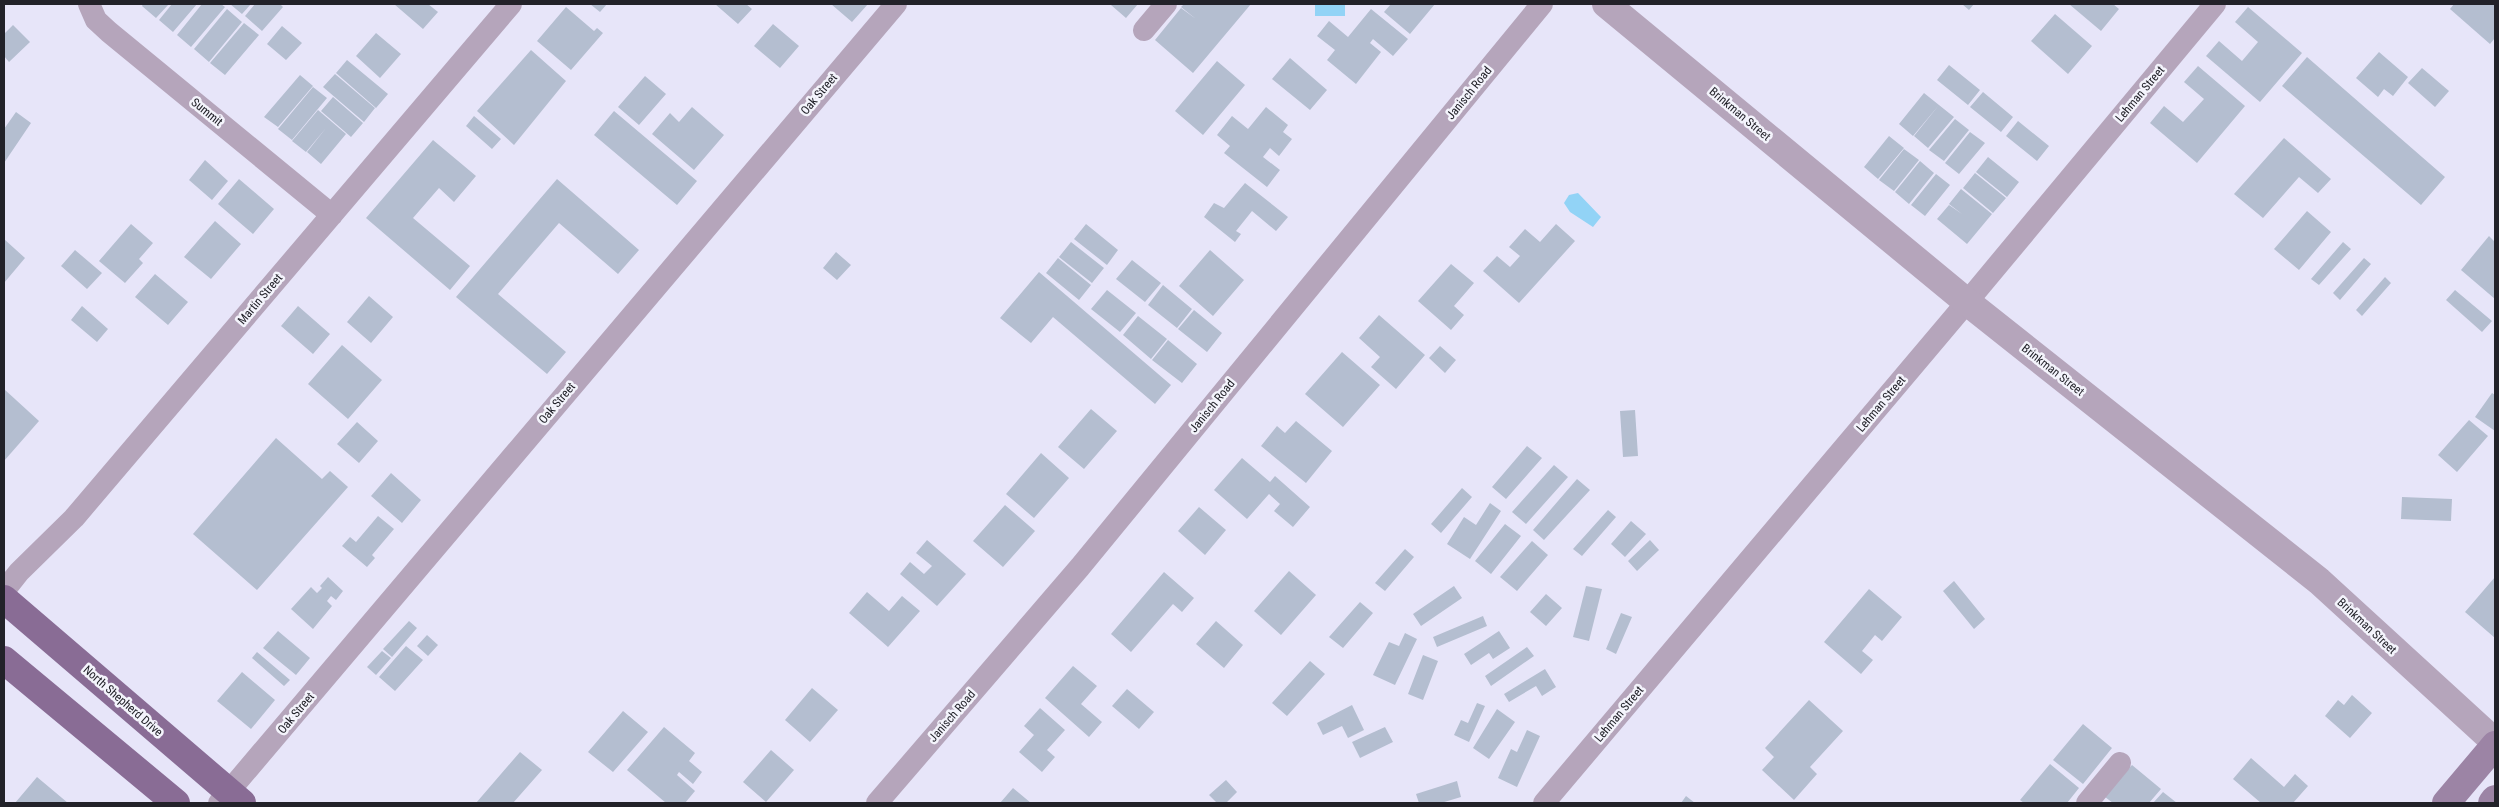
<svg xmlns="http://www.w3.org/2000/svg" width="2499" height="807" font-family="'Roboto Condensed',sans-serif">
  <rect width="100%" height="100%" fill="#e7e5f9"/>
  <path fill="#92d3f6" d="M1315 4H1345V16H1315Z
    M1578 193 1601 217 1593 227 1570 212 1564 203 1569 195Z"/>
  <path fill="#b4bed0" d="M143 4H169L156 18 142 6Z
    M172 4H197L173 32 159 20Z
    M202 4H221L225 7 191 47 177 35Z
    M230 4H251L242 14Z
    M255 4H280L283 7 262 31 245 16Z
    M394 4H428L438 12 423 29Z
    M590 4H607L600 12Z
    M715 4H746L752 9 738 24Z
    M831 4H868L852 22Z
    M1113 4H1138L1126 18 1111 5Z
    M1184 4H1251L1193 73 1155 40 1181 8 1196 19 1181 7Z
    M1391 4H1435L1410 34 1384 12Z
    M1962 4H1974L1969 10Z
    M2069 4H2113L2119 9 2101 31Z
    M2454 4H2495V38L2490 44 2450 9Z
    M566 7 594 31 597 28 603 33 571 70 537 41Z
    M2248 7 2302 53 2260 102 2206 56 2219 41 2242 61 2258 42 2235 22Z
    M227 9 242 22 209 62 194 49Z
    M1371 9 1408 39 1393 56 1373 39 1370 43 1381 52 1356 84 1327 60 1335 50 1317 36 1329 21 1348 37Z
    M2055 14 2092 46 2068 74 2031 41Z
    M244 23 259 35 225 75 210 63Z
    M773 24 799 46 780 68 754 46Z
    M13 25 30 42 9 62 4 56V34Z
    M282 26 302 43 286 60 267 44Z
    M376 33 401 54 380 78 356 56Z
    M531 50 566 81 514 145 477 111Z
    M2379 52 2408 77 2393 96 2384 89 2378 97 2356 78Z
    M2307 57 2445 177 2421 205 2282 86Z
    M1290 58 1327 90 1310 110 1272 79Z
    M347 60 388 94 376 108 336 73Z
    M1217 61 1245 85 1203 135 1175 111Z
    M1949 65 1980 90 1968 105 1937 80Z
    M2198 66 2245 106 2197 163 2150 123 2164 106 2183 122 2204 99 2184 82Z
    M2422 68 2449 91 2435 107 2408 83Z
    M335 74 375 108 364 122 323 87Z
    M300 75 313 86 278 127 264 117Z
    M645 76 666 94 639 125 618 107Z
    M313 87 327 98 292 140 278 129Z
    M1983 92 2013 117 2001 132 1970 107Z
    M1924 93 1939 105 1913 136 1899 124Z
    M333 97 363 123 351 137 321 111Z
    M1939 105 1954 117 1928 148 1914 136Z
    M692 107 724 135 694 170 652 134 670 113 679 122Z
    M1266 107 1288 125 1283 132 1292 139 1279 156 1270 148 1263 157 1280 170 1267 187 1224 153 1230 146 1217 135 1232 116 1248 129Z
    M318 110 346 134 321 164 307 152 326 128 306 152 292 141Z
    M614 111 697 181 677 205 594 135Z
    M16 112 31 123 4 163V129Z
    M474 116 501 139 492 149 466 126Z
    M1955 119 1969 130 1944 161 1929 150Z
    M2018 121 2049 146 2037 161 2006 136Z
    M1970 132 1985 143 1959 174 1945 163Z
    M1889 136 1904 148 1878 179 1864 167Z
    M2284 138 2331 179 2318 193 2299 177 2263 218 2234 194Z
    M433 140 476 176 454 202 439 188 413 218 470 266 450 290 366 218Z
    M1904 149 1919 160 1894 191 1879 180Z
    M1988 157 2019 182 2007 197 1976 172Z
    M205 160 228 181 212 200 189 180Z
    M1920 161 1934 173 1909 204 1895 192Z
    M1975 173 2006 198 1993 213 1963 188Z
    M1936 174 1950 185 1925 216 1911 205Z
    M239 179 274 209 253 234 218 204Z
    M557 179 639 250 618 274 559 223 498 294 566 352 547 374 456 297Z
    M1245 183 1288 217 1276 231 1252 211 1236 231 1241 234 1235 242 1204 217 1214 203 1224 208Z
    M1961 189 1992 214 1967 244 1937 219 1949 205 1962 214 1949 204Z
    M2307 211 2331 232 2299 270 2274 249Z
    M215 221 241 244 211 279 184 257Z
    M131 224 153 243 139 259 143 263 125 283 99 261Z
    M1086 224 1118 250 1107 265 1074 239Z
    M1556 224 1575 241 1519 303 1483 271 1497 256 1510 267 1520 256 1509 247 1525 229 1540 242Z
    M2489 236 2495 242V299L2461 270Z
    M4 239 25 258 4 283Z
    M1071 242 1104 268 1092 283 1059 257Z
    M2343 242 2351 249 2319 285 2311 279Z
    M75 250 102 273 87 289 61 266Z
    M1210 250 1244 280 1213 316 1179 286Z
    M836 252 851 265 837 280 823 268Z
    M1058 258 1091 285 1079 300 1046 273Z
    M2364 258 2371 264 2340 300 2333 293Z
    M1132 260 1161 283 1145 302 1116 279Z
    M1451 264 1474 283 1454 306 1464 315 1451 330 1418 301Z
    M1039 272 1171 385 1155 404 1053 317 1031 343 1000 318Z
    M155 274 188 302 168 325 135 297Z
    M2385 277 2391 283 2362 316 2356 310Z
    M1163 285 1192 309 1177 328 1148 305Z
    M1107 290 1136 313 1120 332 1091 309Z
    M2455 290 2492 321 2482 332 2446 300Z
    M369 296 393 317 371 343 347 322Z
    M82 306 108 329 97 342 71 320Z
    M298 306 330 334 313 354 281 326Z
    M1194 310 1222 333 1207 352 1178 329Z
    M1379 315 1425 355 1396 389 1371 367 1380 357 1359 338Z
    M1138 316 1167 339 1151 359 1123 335Z
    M1168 340 1197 364 1182 383 1152 360Z
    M342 345 382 380 348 419 308 384Z
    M1440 346 1456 360 1445 373 1429 358Z
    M1342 352 1380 385 1343 427 1305 394Z
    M4 389 39 421 4 461Z
    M2492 393 2495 395V431L2475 417Z
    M1091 409 1117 431 1084 469 1058 447Z
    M1635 410 1638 456 1623 457 1620 411Z
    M2469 420 2488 436 2457 472 2438 455Z
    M1296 421 1332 451 1306 483 1261 446 1277 426 1285 433Z
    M357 422 378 441 359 463 337 444Z
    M276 438 322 479 330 471 348 487 257 590 193 534Z
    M1527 446 1542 458 1506 499 1492 487Z
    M1041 453 1069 478 1034 518 1006 494Z
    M1242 458 1270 482 1275 476 1310 507 1293 527 1274 511 1280 504 1269 494 1247 519 1214 490Z
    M1554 465 1568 477 1526 524 1512 512Z
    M391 473 421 500 402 523 371 496Z
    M1577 479 1590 490 1544 540 1533 530Z
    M1462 488 1472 497 1441 533 1431 524Z
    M2402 497 2452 499 2451 521 2401 519Z
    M1490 503 1501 511 1470 559 1447 544 1464 517 1476 525Z
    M1005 505 1035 531 1003 567 973 541Z
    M1199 507 1226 530 1205 555 1178 531Z
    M1608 510 1616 517 1582 556 1573 549Z
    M378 516 394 529 372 555 375 558 367 567 342 546 350 537 356 542Z
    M1631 521 1646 534 1625 557 1611 544Z
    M1505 524 1521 536 1491 574 1475 561Z
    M927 540 966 574 937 606 900 574 910 562 924 574 932 566 916 553Z
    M1650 540 1659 550 1637 571 1628 561Z
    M1532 541 1548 555 1517 591 1500 577Z
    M1405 549 1414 557 1385 591 1375 583Z
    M1289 571 1316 595 1281 635 1254 611Z
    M1164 572 1194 598 1182 612 1173 604 1131 652 1111 634Z
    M328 577 343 591 336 600 331 596 327 601 332 606 313 629 291 609 311 587 317 593 322 588 320 586Z
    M2495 577V638L2465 612Z
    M1954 581 1985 619 1974 629 1943 591Z
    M1454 586 1462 598 1421 626 1413 614Z
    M1586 586 1602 589 1589 641 1573 637Z
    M1869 589 1902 617 1882 641 1875 635 1862 651 1873 660 1861 674 1824 642Z
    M867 592 889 611 902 596 920 611 888 647 849 613Z
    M1546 594 1562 608 1546 626 1530 612Z
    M1360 602 1373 613 1343 648 1329 637Z
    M1621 613 1632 617 1616 654 1606 649Z
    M1483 616 1487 626 1437 647 1433 637Z
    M409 621 417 628 392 657 383 649Z
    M1216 621 1243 645 1224 668 1196 644Z
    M278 631 310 658 296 675 263 648Z
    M1499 631 1510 648 1493 659 1489 653 1471 665 1464 654Z
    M1405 633 1417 639 1395 685 1373 675 1389 642 1399 646Z
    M427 635 438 645 428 656 417 646Z
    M406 646 423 660 395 691 379 677Z
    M1527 647 1534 656 1491 686 1485 676Z
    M382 651 391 658 376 675 367 667Z
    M257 652 290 680 284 686 252 658Z
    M1423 655 1438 661 1423 700 1408 694Z
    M1310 661 1325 674 1287 716 1272 703Z
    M1073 666 1097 686 1081 704 1102 722 1089 737 1045 698Z
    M1545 669 1556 687 1542 696 1536 686 1509 702 1504 694Z
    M242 672 275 700 251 729 217 701Z
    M812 688 838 710 810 742 785 720Z
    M1127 689 1154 712 1139 729 1112 706Z
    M2352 695 2372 713 2350 738 2325 716 2338 700 2344 705Z
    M1809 700 1843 731 1810 767 1817 774 1794 800 1762 770 1774 757 1765 748Z
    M1477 703 1485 706 1469 742 1454 735 1461 720 1468 723Z
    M1352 705 1364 730 1348 738 1342 726 1323 735 1317 723Z
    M1040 708 1065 730 1047 750 1055 757 1042 772 1019 752 1034 735 1024 726Z
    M1497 709 1515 722 1489 759 1473 748Z
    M623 711 648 732 613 772 588 752Z
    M2083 724 2112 748 2083 784 2053 760Z
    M664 727 695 753 689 761 702 772 693 784 679 772 677 775 695 791 685 803H666L627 770Z
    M1385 727 1393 742 1360 758 1352 742Z
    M1527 730 1540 736 1517 787 1498 778 1511 749 1517 752Z
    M771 750 794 770 766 802 743 782Z
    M520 752 542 770 513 803H476Z
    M2251 758 2284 787 2295 774 2308 786 2293 803H2261L2233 779Z
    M2050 764 2079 788 2067 803H2024L2020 800Z
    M2132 765 2161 789 2149 803H2113L2105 797Z
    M37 777 68 803H15Z
    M1226 780 1237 792 1226 803H1217L1209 795Z
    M1457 781 1461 797 1441 803H1419L1416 794Z
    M1013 788 1031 803H1000Z
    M2163 792 2177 803H2153Z
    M1686 796 1695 803H1681Z"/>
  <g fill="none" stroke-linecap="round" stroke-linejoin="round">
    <path stroke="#b5a5bb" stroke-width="22" d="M89 4 96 20 109 32 332 215
      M1144 30 1166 4
      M4 591 19 572 74 518 511 4
      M219 803 896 4
      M877 803 1080 567 1542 4
      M1544 803 1967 302 2215 4
      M2087 803 2120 763"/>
    <path stroke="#b5a5bb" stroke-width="28" d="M1606 4 1967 302 2319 581 2495 742"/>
    <path stroke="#9c84a5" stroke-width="28" d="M2446 803 2495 745
      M2492 803 2495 799"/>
    <path stroke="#896c95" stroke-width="28" d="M4 599 242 803
      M4 660 176 803"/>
  </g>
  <g text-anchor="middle" stroke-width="5" stroke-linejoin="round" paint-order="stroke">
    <g font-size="12" fill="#222229" stroke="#f4f4fc">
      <text transform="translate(1469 93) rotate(-51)" y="4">Janisch Road</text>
      <text transform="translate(819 94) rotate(-50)" y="4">Oak Street</text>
      <text transform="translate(2140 94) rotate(-50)" y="4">Lehman Street</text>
      <text transform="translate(207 112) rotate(39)" y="4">Summit</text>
      <text transform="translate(1740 114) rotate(40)" y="4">Brinkman Street</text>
      <text transform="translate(260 299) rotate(-50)" y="4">Martin Street</text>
      <text transform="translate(2053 370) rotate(38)" y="4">Brinkman Street</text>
      <text transform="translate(557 403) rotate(-50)" y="4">Oak Street</text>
      <text transform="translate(1881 404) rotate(-50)" y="4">Lehman Street</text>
      <text transform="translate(1212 406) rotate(-51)" y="4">Janisch Road</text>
      <text transform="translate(2367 626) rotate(43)" y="4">Brinkman Street</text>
      <text transform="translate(123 701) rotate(41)" y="4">North Shepherd Drive</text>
      <text transform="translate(296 713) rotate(-50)" y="4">Oak Street</text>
      <text transform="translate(1619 714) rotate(-50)" y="4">Lehman Street</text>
      <text transform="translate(952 716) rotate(-49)" y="4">Janisch Road</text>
    </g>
  </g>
  <rect width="2499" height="807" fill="none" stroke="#222229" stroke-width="10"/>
</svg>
